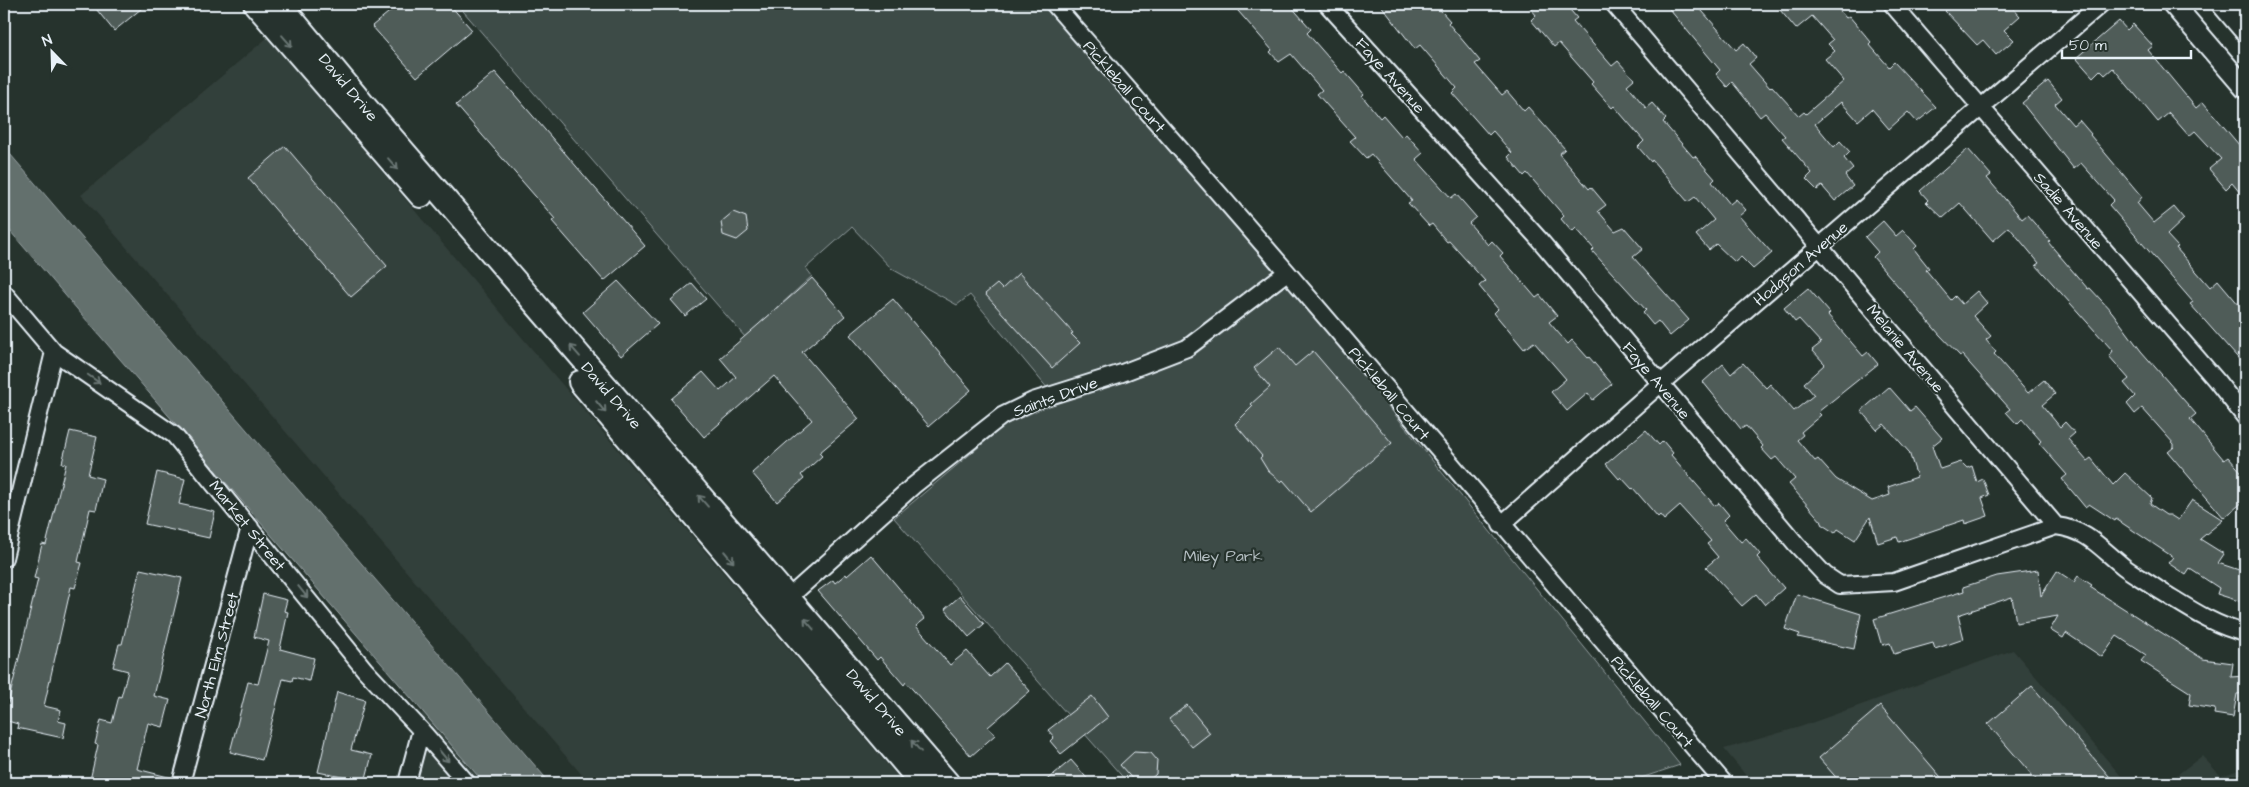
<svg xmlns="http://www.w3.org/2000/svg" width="2249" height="787" font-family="'Architects Daughter',sans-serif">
  <rect width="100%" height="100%" fill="#26332d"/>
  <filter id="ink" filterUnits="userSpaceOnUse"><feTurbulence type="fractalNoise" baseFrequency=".02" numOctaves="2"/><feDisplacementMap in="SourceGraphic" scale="10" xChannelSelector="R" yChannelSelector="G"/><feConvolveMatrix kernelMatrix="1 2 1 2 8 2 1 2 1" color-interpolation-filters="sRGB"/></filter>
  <g filter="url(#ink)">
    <path fill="#333f3a" d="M268 37 531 348 903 783H589L81 195Z
      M2013 650 2127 783H1752L1724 749 1800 727Z
      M423 709 485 783H403Z
      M2202 756 2221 776 2245 768V783H2166Z"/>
    <path fill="#3e4b47" stroke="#939ea0" d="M457 4H1046L1165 132 1680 765 1626 783H1128L894 518 1005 425 1058 401 970 295 957 305 892 269 852 227 806 268 812 276 745 337Z"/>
    <path fill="#636f6d" stroke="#98a3a5" d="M4 147 550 783H484L4 224Z"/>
    <path fill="#505c59" stroke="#e8f1f8" d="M92 4H147L114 31Z
      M399 4H449L472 30 417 77 372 26Z
      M1232 4H1289L1311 29 1307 33 1342 73 1344 71 1364 94 1362 96 1380 118 1383 115 1402 137 1406 134 1423 153 1416 159 1451 198 1456 194 1476 217 1469 223 1488 245 1492 241 1503 253 1500 256 1536 298 1540 295 1557 316 1549 322 1568 344 1572 340 1588 358 1589 357 1612 384 1593 400 1588 393 1567 411 1551 392 1566 379 1534 342 1524 349 1494 313 1498 309 1479 286 1485 281 1449 241 1447 242 1432 224 1429 226 1408 203 1412 201 1371 154 1366 158 1350 141 1355 137 1317 94 1322 90 1291 54 1279 62 1270 52 1272 50Z
      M1380 4H1435L1450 21 1448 23 1480 61 1475 64 1502 95 1507 91 1524 111 1528 107 1565 149 1559 154 1589 189 1591 187 1606 205 1598 211 1615 231 1624 227 1643 249 1633 257 1689 320 1670 336 1658 321 1653 325 1643 313 1646 310 1592 251 1594 249 1576 228 1572 232 1561 219 1564 216 1527 173 1524 176 1508 157 1512 153 1493 131 1489 135 1452 93 1457 88 1420 45 1415 49Z
      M1527 4H1565L1577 18 1573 21 1612 66 1618 61 1634 79 1627 85 1646 108 1652 103 1666 119 1663 122 1693 157 1695 156 1715 179 1712 182 1730 204 1736 199 1746 210 1739 216 1772 253 1753 269 1741 257 1735 262 1716 244 1709 250 1696 235 1714 220 1695 197 1688 202 1652 160 1651 162 1638 147 1644 141 1614 106 1612 108 1591 84 1593 82 1559 43 1554 47 1531 20 1536 15Z
      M1665 4H1696L1736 50 1744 43 1756 58 1749 64 1770 88 1772 86 1799 116 1804 112 1806 114 1844 81 1825 59 1835 51 1828 44 1833 40 1812 16 1796 29 1780 10 1787 4H1834L1846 18 1849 16 1871 42 1869 44 1889 67 1894 62 1936 107 1917 122 1908 112 1889 129 1872 109 1858 121 1841 102 1815 124 1834 147 1840 141 1850 152 1844 158 1853 169 1845 176 1853 186 1835 201 1822 186 1817 190 1806 179 1812 173 1782 138 1785 136 1765 113 1760 117 1732 82 1727 87 1716 74 1720 70Z
      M1953 4H2003L2007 8 2010 5 2020 16 2004 30 2014 40 1996 55 1983 40 1977 45 1945 11Z
      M2119 21 2127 30 2133 24 2153 46 2148 50 2196 108 2203 102 2245 152V199L2232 183 2226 189 2209 169 2221 159 2195 131 2189 136 2169 113 2158 122 2113 68 2105 75 2100 70 2093 77 2076 58Z
      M495 72 645 246 604 281 552 221 555 219 456 105Z
      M2048 81 2062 98 2055 104 2073 125 2079 120 2091 134 2090 135 2142 197 2137 203 2154 223 2174 207 2184 219 2167 235 2178 247 2176 248 2210 287 2218 280 2245 312V366L2190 304 2193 302 2109 205 2114 200 2081 163 2074 169 2022 103Z
      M285 146 387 266 351 297 248 178Z
      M1968 149 1991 175 1987 178 2022 219 2027 215 2050 241 2048 242 2088 289 2090 288 2112 312 2141 351 2196 414 2190 419 2224 460 2228 457 2245 476V500L2224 518 2168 452 2174 447V444L2142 408 2135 414 2127 404 2135 396 2124 383 2129 379 2109 356 2113 351 2036 265 2039 263 2009 227 1993 241 1960 203 1943 218 1926 202 1928 200 1920 191Z
      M733 212 746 217 748 231 737 240 723 235 721 222Z
      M1883 221 1896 236 1903 230 1917 246 1914 249 1929 268 1926 270 1951 300 1955 296 1962 304 1977 291 1987 303 1973 316 1991 336 1986 340 1996 352 1994 354 2028 393 2044 380 2055 394 2042 405 2060 427 2065 422 2075 433 2068 439 2087 461 2091 458 2113 485 2125 473 2152 498 2150 504 2166 515H2170L2178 520 2192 500 2223 520 2200 539 2224 554 2218 563 2245 572V603L2217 594 2219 588 2190 569 2186 575 2168 563 2173 557 2116 519 2115 521 2089 504 2085 507 2062 479 2067 475 2039 443 2041 441 2022 419 2017 424 2006 412 2010 409 1962 355 1960 356 1940 335 1873 257 1878 252 1865 237Z
      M1019 273 1073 333 1071 334 1080 343 1052 368 985 294 997 284 1002 289Z
      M812 278 845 316 802 352 859 419 819 453 822 456 801 475 804 479 777 502 752 473 812 420 774 376 704 437 671 399 703 372 720 391 736 377 720 358Z
      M618 281 658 324 621 356 583 312Z
      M692 283 706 299 685 316 671 300Z
      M1808 288 1830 313 1828 315 1863 356 1868 352 1878 364 1818 412 1821 415 1801 432 1803 435 1797 440 1815 461 1818 459 1836 479 1872 501 1890 495 1888 487 1917 477 1909 452 1884 424 1877 430 1861 411 1889 387 1910 411 1915 407 1942 438 1932 446 1940 469 1961 462 1967 468 1972 466 1977 482 1983 479 1989 495 1982 498 1988 516 1965 524 1964 520 1899 542 1897 537 1878 543 1870 517 1855 540 1838 529 1835 533 1821 524 1822 522 1789 484 1795 479 1776 457 1772 460 1761 448 1763 446 1746 426 1741 429 1703 382 1723 364 1731 374 1743 363 1766 388 1770 384 1794 411 1814 395 1804 383 1825 364 1812 350 1821 343 1799 319 1795 322 1784 308Z
      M893 299 971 390 929 426 850 335Z
      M1279 347 1295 366 1313 351 1392 443 1311 512 1283 480 1281 482 1268 471 1260 458 1262 456 1235 424 1253 406 1251 404 1270 387 1254 368Z
      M1646 430 1659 445 1663 441 1673 453 1671 455 1715 506 1719 503 1729 515 1723 521 1741 542 1746 538 1760 554 1757 557 1784 588 1765 605 1756 594 1742 606 1706 567 1718 557 1707 544 1711 541 1680 506 1664 520 1660 515 1658 517 1633 488 1632 489 1621 477 1619 479 1606 464Z
      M70 431 97 437 88 475 103 479 96 510 90 509 78 562 82 563 75 588 71 587 44 706 61 710 58 721 66 723 63 738 17 728 18 724 4 720 38 579 34 578 39 557 42 544 46 545 66 464 62 463Z
      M157 472 185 479 179 504 215 512 209 538 145 524Z
      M871 555 925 619 916 626 950 665 967 651 990 677 1005 663 1030 691 988 727 995 735 971 756 906 682 904 685 880 657 877 660 818 591 833 580 835 583 846 574 847 576Z
      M140 569 182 578 154 696 170 700 163 727 148 723 137 769 172 778 171 783H100L90 780 98 745 95 744 101 720 112 723 119 696 121 697 128 671 113 667 119 644H122Z
      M2038 570 2041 596 2057 571 2074 582 2078 576 2092 585 2090 587 2203 659 2233 663 2231 677 2245 676V693L2237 694 2233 717 2214 714 2215 709 2189 705 2191 693 2141 661 2146 655 2117 636 2102 657 2066 633 2063 638 2050 630 2058 616 2016 623 2012 597 1958 615 1964 639 1935 649 1933 643 1894 654 1890 643 1883 645 1881 643 1874 619 1964 591 1963 587 1997 576Z
      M263 594 287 600 284 611 288 612 280 649 314 658 309 681 293 677 292 681 283 679 262 760 230 752 248 682 258 684 269 641 254 637Z
      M1797 594 1861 614 1854 649 1798 637 1800 634 1785 629Z
      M960 596 984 624 969 637 945 609Z
      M2032 686 2115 783H2039L1988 724Z
      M337 692 365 700 351 750 372 755 365 782 318 772Z
      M1092 696 1108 717 1061 754 1050 741 1054 737 1048 730Z
      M1187 705 1210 733 1192 747 1169 719Z
      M1880 706 1946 783H1841L1819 758Z
      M1134 752 1151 753 1157 760 1156 774 1146 783H1136L1120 765Z
      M1071 760 1091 783H1043Z"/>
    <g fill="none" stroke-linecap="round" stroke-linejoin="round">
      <g stroke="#e8f1f8" stroke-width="20">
        <path id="minor" d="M1054 4 1287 272 1724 783
          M1327 4 1538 238 1796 544 1825 575 1840 585 1894 582 2056 526
          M1614 4 2056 526C2088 530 2100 548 2124 567 2135 575 2148 582 2159 590 2187 607 2214 626 2245 633
          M1892 4 2216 380 2245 417
          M4 293 54 352 174 435 365 670 421 730 467 783
          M1501 525 1660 384 2101 4
          M4 558 54 352
          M783 605 787 599 913 486 1002 416 1033 401 1122 373 1187 348 1287 272
          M181 783 250 527
          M407 783 421 730"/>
      </g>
      <g stroke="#e8f1f8" stroke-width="24">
        <path id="tertiary" d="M2173 4 2245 88
          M2222 4 2245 31"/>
      </g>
      <g stroke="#e8f1f8" stroke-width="26">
        <path id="secondary" d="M255 4 421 196
          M280 4 364 105 948 783
          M580 382 921 783"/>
      </g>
      <use href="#minor" stroke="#26332d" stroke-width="16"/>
      <use href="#tertiary" stroke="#26332d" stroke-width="20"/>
      <use href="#secondary" stroke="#26332d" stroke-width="22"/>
    </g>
    <defs><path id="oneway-shaft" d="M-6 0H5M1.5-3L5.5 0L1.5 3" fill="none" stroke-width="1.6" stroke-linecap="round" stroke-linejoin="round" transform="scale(1.25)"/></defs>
    <g stroke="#6a7674">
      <use href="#oneway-shaft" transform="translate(287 41) rotate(49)"/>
      <use href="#oneway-shaft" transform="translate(393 164) rotate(49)"/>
      <use href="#oneway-shaft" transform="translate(575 351) rotate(-131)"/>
      <use href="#oneway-shaft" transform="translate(94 379) rotate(35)"/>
      <use href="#oneway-shaft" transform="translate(601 407) rotate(50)"/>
      <use href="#oneway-shaft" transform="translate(703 501) rotate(-131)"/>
      <use href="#oneway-shaft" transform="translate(729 557) rotate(50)"/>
      <use href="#oneway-shaft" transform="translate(303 592) rotate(51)"/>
      <use href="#oneway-shaft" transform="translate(809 624) rotate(-131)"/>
      <use href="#oneway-shaft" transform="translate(916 746) rotate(-131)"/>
      <use href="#oneway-shaft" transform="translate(444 756) rotate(50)"/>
    </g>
  </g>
  <g text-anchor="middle" stroke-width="4.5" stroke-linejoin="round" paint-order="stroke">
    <g font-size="16" fill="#e8f1f8" stroke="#26332d">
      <text transform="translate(1391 75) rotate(48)" y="6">Faye Avenue</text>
      <text transform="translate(1125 86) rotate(49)" y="6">Pickleball Court</text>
      <text transform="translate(349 87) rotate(50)" y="6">David Drive</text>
      <text transform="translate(2069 210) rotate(49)" y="6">Sadie Avenue</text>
      <text transform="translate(1800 263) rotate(-41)" y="6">Hodgson Avenue</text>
      <text transform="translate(1906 348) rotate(50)" y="6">Melanie Avenue</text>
      <text transform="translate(1657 380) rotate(50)" y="6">Faye Avenue</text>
      <text transform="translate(1390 393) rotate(50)" y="6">Pickleball Court</text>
      <text transform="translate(612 395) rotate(49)" y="6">David Drive</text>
      <text transform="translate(1055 396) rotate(-20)" y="6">Saints Drive</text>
      <text transform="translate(248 525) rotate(51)" y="6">Market Street</text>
      <text transform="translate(216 655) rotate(-75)" y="6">North Elm Street</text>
      <text transform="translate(1653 701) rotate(49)" y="6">Pickleball Court</text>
      <text transform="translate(877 702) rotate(49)" y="6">David Drive</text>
    </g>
    <g font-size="16" fill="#b5bfc3" stroke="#26332d">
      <text x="1223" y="561">Miley Park</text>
    </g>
  </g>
  <rect width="2249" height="787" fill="none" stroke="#26332d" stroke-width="20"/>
  <rect x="10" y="10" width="2229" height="767" fill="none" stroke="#e8f1f8" stroke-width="2" filter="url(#ink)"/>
  <g transform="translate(52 52) rotate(337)" stroke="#26332d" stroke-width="4" paint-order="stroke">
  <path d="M0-4L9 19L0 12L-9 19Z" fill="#e8f1f8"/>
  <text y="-8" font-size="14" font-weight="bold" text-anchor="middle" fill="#e8f1f8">N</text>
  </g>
  <path d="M2062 50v8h129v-8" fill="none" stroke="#e8f1f8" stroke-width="2.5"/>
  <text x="2069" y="50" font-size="15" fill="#e8f1f8" stroke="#26332d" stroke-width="4" paint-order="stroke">50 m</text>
</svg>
